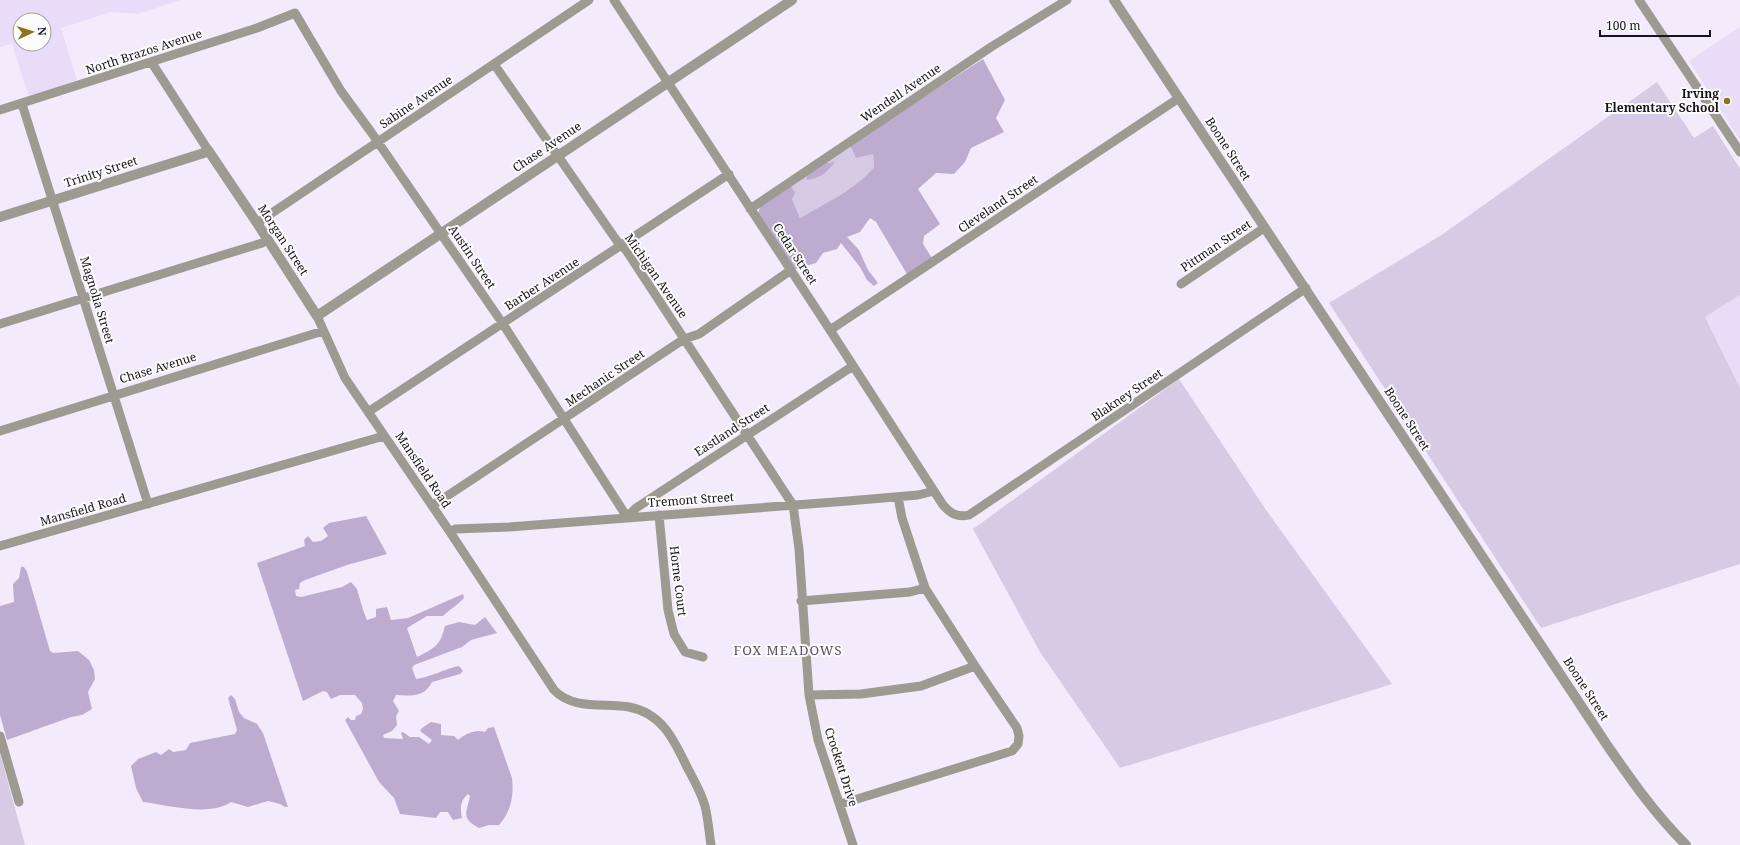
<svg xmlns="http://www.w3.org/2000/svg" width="1740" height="845" font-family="'Noto Serif',serif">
  <rect width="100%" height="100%" fill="#f3ebfc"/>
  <path fill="#e9dcf8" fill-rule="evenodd" d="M0 0H181L138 14 111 12 61 28 77 80 29 97 12 44 0 47ZM20 20H44V44H20Z
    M1740 27V140L1689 61Z
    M1740 295V388L1705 317Z"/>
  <path fill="#d7cae5" d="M1657 82 1694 138 1713 126 1740 169V295L1705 317 1740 388V564L1541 628 1329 303 1443 234Z
    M850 145 873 154 874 167C855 190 826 204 800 218L792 199 791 186 807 175 806 180 834 162 825 163Z
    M1179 379 1266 510 1392 684 1120 768 1040 652 973 529Z
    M0 753 25 845H0Z"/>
  <path fill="#bdaccf" d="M983 59 1005 100 996 118 1004 132 971 148 965 162 954 174 936 173 918 189 940 224 924 236 923 244 932 258 907 274 876 222 870 218 860 232 847 237 859 250 868 270 878 283 874 286 867 280 860 267 841 243 837 249 823 253 816 263 795 269 758 214 760 207 791 186 795 193 792 199 800 218C826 203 855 190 874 167L873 154 856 158 850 145Z
    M835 162C825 174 821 178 806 180L807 175 825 163Z
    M366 516 387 554 347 565 305 580 300 583 299 589 295 590 296 596 301 597 342 587 351 582 357 589 363 610 367 620 376 617V609L387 607 391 620 408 618 463 594 464 598C458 605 450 609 443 616H427L407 628 417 657C435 648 440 646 445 626L459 622 475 625 485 617 497 633 471 640 462 647 414 665 412 668 416 679C431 677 444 669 459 666L463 671 460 674 432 682C425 697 411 696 396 695L393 701 399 711 396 716 397 725 392 731 383 735 384 738 403 739 401 733 403 732 410 737H419L429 744 432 740 420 731 422 728 431 722 441 724V735L454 736 458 740C465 734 476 729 485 732L488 728 494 727 512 778C514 796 511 812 499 825H489L479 828C460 818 467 812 470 796L468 794C460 801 460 808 462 818L453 820 448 812H440L436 818 400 814 394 798 379 782 345 720 348 717 351 720H355L356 716 361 714 363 709 362 703 355 695H340L331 699 327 692 323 691 303 701 257 563 305 546 304 540 308 536 313 542 321 541 328 536 323 528 329 523Z
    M21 567H24L27 572 50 651 53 653 78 651 89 660 94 670 95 679 88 692 92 709 82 715 71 717 7 740 0 715V606L14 602 13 584 19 578Z
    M231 695 235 699 239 712 244 718 257 724 263 733 288 807H285L280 804 268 801 248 807 231 802C209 817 169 805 143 802L136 788 131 766 138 759 156 752 161 755 169 749 173 752 186 750 190 743 235 734 237 730 228 698Z"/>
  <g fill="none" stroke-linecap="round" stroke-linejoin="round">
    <path stroke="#9d9a91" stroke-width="9" d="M614 0 830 330 943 505C950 513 957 518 969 515L1306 288
      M1639 0 1740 152
      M152 63 208 150
      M494 64 617 241 626 250 793 505 799 549 809 695 818 740 853 845
      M22 104 148 504
      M0 110 257 28 295 13 341 91 371 132 503 324 627 517 636 508 853 366
      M750 209 991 47 1067 0
      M257 223 589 0
      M1181 284 1264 228
      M317 316 345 378 450 532 554 690C573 710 604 703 629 707 662 713 674 740 687 767 694 780 701 792 705 806 708 818 709 832 711 845
      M0 324 262 243 268 240
      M830 330 1179 98
      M368 412 729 174
      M0 431 323 331
      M432 506 684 339 699 334 791 270
      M659 515 668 610 674 634 685 652 703 657
      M450 532 455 529 509 527 848 501 918 495 934 491
      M0 546 384 436
      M801 601 910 592 925 588
      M809 695 861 694 921 686 975 666
      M0 736 19 802
      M841 804 1012 751 1018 744 1019 736 1017 728 975 666 925 588 902 518 898 497"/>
    <path stroke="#9d9a91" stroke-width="10" d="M1114 0 1607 745C1632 781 1654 813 1686 845
      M0 217 204 153 208 150 257 223 317 316 792 0"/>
  </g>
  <circle fill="#8d7418" stroke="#fcfcfc" stroke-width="1.5" cx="1727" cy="101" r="4"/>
  <g text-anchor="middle" stroke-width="4" stroke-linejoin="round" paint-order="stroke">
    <g font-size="12" fill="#18141b" stroke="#fcfcfc">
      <text transform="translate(144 52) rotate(-18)" y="4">North Brazos Avenue</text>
      <text transform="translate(901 93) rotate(-34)" y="4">Wendell Avenue</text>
      <text transform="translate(416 102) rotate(-34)" y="4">Sabine Avenue</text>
      <text transform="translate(547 147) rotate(-34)" y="4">Chase Avenue</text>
      <text transform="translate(1228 149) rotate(57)" y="4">Boone Street</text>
      <text transform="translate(101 172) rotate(-18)" y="4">Trinity Street</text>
      <text transform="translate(998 204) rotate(-34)" y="4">Cleveland Street</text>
      <text transform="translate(283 240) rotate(57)" y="4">Morgan Street</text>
      <text transform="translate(1216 246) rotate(-34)" y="4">Pittman Street</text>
      <text transform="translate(795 254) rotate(57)" y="4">Cedar Street</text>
      <text transform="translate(472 257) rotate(56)" y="4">Austin Street</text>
      <text transform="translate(656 276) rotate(55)" y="4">Michigan Avenue</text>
      <text transform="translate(542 284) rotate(-33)" y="4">Barber Avenue</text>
      <text transform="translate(97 300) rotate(73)" y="4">Magnolia Street</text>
      <text transform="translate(158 368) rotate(-17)" y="4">Chase Avenue</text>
      <text transform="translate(605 378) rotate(-34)" y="4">Mechanic Street</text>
      <text transform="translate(1127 395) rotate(-34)" y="4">Blakney Street</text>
      <text transform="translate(1407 419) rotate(57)" y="4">Boone Street</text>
      <text transform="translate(732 430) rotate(-33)" y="4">Eastland Street</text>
      <text transform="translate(423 470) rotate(56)" y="4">Mansfield Road</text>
      <text transform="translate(691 500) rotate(-4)" y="4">Tremont Street</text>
      <text transform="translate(83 510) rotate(-16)" y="4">Mansfield Road</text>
      <text transform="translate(678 581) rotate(83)" y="4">Horne Court</text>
      <text transform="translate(1586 689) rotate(57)" y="4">Boone Street</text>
      <text transform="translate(841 767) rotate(72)" y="4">Crockett Drive</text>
    </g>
    <g font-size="12" font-weight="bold" fill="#18141b" stroke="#fcfcfc" text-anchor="end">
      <text x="1719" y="98">Irving<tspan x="1719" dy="14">Elementary School</tspan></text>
    </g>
    <g font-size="13" letter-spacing="1" fill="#595062" stroke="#fcfcfc">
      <text x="788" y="655">FOX MEADOWS</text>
    </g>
  </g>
  <g transform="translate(32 32) rotate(86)"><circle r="19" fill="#fcfcfc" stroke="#a19fa2"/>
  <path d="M0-3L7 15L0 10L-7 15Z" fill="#8d7418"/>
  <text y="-6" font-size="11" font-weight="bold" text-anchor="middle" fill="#18141b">N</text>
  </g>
  <path d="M1600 30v6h110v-6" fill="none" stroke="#18141b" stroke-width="2"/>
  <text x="1606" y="30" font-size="12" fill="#18141b" stroke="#fcfcfc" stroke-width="3" paint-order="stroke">100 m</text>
</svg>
